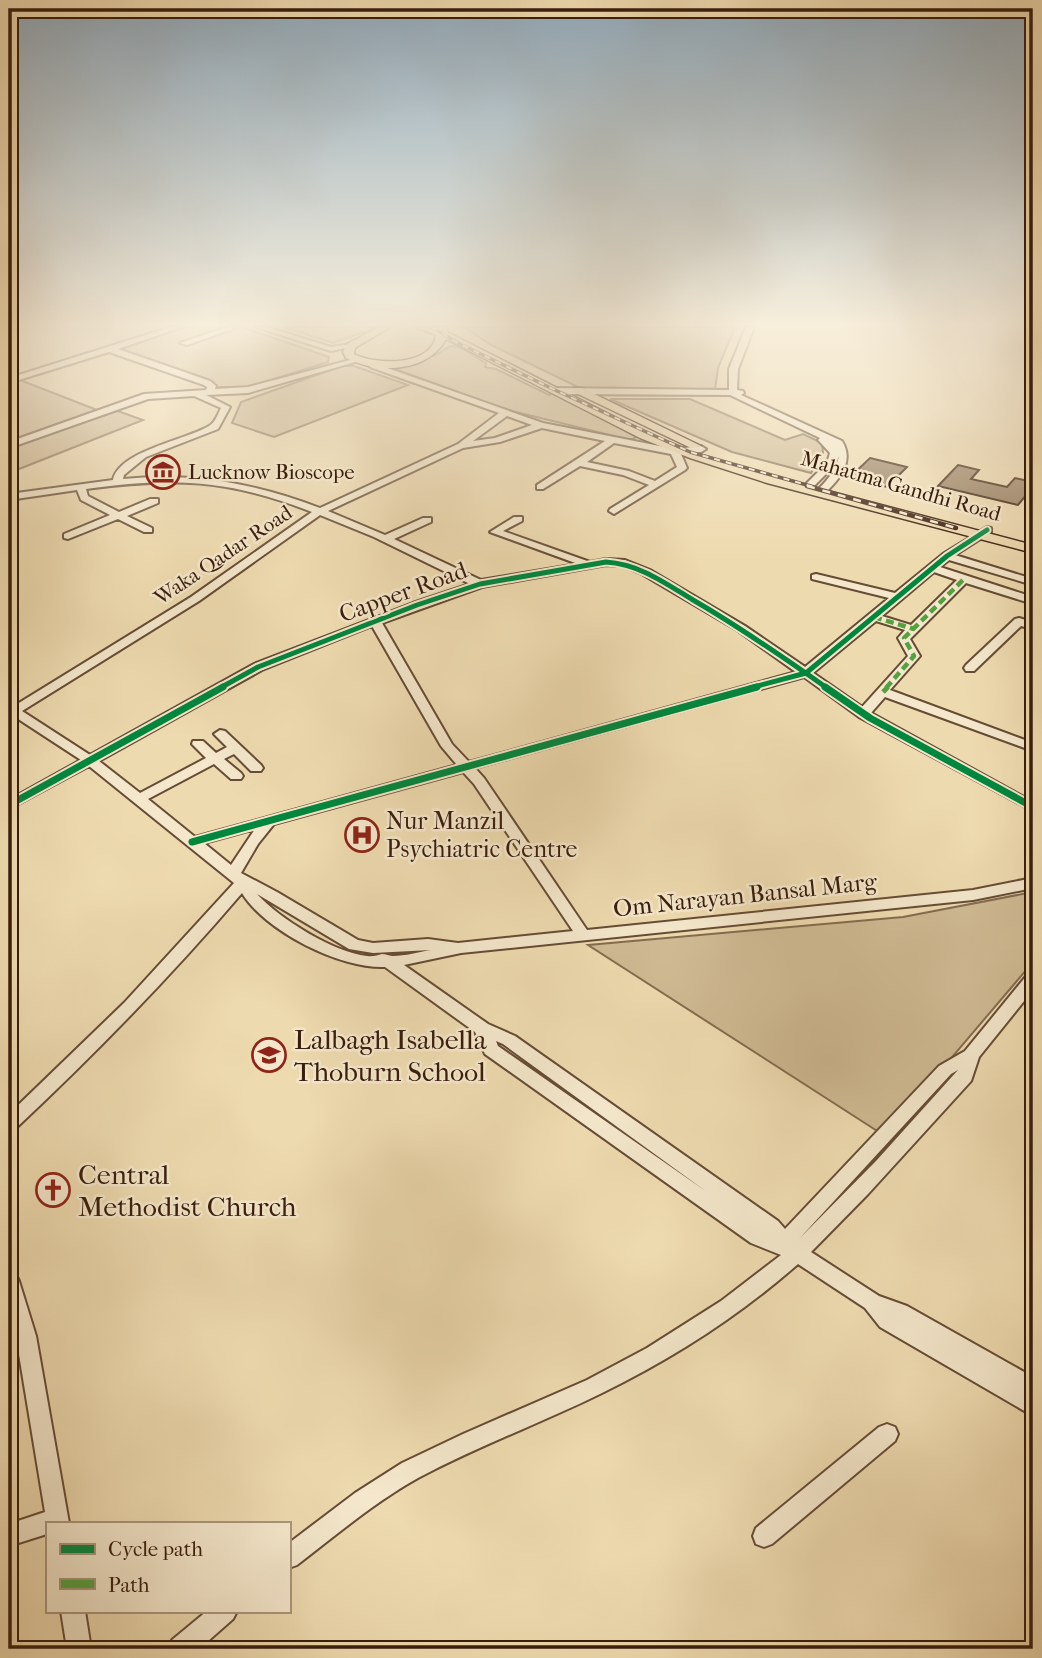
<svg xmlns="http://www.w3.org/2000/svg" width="1042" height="1658" font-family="'IM FELL French Canon',serif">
  <rect width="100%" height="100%" fill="#eedaaf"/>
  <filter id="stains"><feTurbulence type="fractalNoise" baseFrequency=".00286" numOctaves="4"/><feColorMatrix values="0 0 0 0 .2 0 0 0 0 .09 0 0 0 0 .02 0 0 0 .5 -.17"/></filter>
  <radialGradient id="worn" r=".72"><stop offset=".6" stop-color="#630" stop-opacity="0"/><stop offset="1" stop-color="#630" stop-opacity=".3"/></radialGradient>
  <path fill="#cfba93" stroke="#846c50" stroke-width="2" d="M185 327H242L329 357 328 362 249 387H209L114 349Z
    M284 327H378L333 343Z
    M464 327H735L718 368 715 390 580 388 491 345Z
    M450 346C465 346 476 359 486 363L485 367 496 369 549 395 555 393 637 437 630 440 504 409 389 367 407 365 436 355Z
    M342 366H354L408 385 274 437 232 423 241 402Z
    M20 380 97 410 9 441V384Z
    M610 399H690L785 440 803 434 822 443 823 453 811 473 732 452Z
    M115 410 143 420 9 473V449Z
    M1033 892V962L885 1136 588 945 903 917Z"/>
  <path fill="#977f61" stroke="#391d0c" stroke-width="2" d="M870 458 907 467 887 487 849 478Z
    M958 465 979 470 971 479 1007 487 1015 478 1033 482V487L1018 505 938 486Z"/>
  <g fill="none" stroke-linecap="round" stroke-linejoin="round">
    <g stroke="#664c35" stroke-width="4">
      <path id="minor" d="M171 327H182L118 349 210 381 216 386 215 389 248 387 358 358 362 360 248 393 206 395 230 407 218 429 146 457 124 475 123 479C192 472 255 483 320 508L458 444 499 413 370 367 369 365 373 363 543 423 675 449 701 446 706 449 701 452 681 454 687 468 685 470 614 514 609 511 610 509 649 485 623 475 580 466 543 489H537V485L605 441 542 428 500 442 463 448 328 511 385 535 423 518H431V522L394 539 481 580 578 564 490 532 514 517H522V521L503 531 590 562 606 559 625 560 650 570 745 626 805 667 889 598 812 579V575L816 574 895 593 943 554 987 527 991 528V532L955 555 1033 579V585L949 560 940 567 1033 597V604L966 583 910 639 920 656 890 690 1033 743V751L885 697 871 713 1033 802V811L859 717 804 677 475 768 484 778 587 930 973 890 1033 878V888L973 900 461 953 404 965 488 1024 515 1036 778 1221 785 1229 939 1066 965 1051 1027 975 1033 974V990L979 1057 971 1081 868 1194 811 1252 879 1296 907 1306 1033 1377V1416L880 1327 865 1308 798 1264C739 1316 672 1359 602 1393 541 1423 478 1446 418 1478 375 1502 336 1535 297 1565L289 1568V1543L355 1493 402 1463 463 1434 587 1380 647 1348 721 1301 781 1255 751 1243 485 1054 475 1032 385 967C340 969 265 931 242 893 171 976 95 1054 15 1129L9 1131V1114L124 1003 234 883 89 766 9 809V800L81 760 9 713V704L14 706 191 597 312 512C229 479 171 477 86 489L88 496 119 512 150 499H158V503L127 516 152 528V532H144L118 519 68 539 64 538V534L110 515 81 500 77 490 9 500V494L113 480C119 451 186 440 209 426 215 423 218 414 221 408L194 396 148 399 9 448V442L144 394 206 390 207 387 204 385 109 352 9 383V378ZM507 416 532 425 495 438 473 441ZM614 443 671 454 677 467 655 481 629 471 587 462ZM320 515 374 537 470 584 413 603 254 664 90 755 22 711 199 601ZM606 565 623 566 642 574 737 630 796 672 469 762 452 744 382 623 482 587ZM934 572 957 580 911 625 882 616ZM876 621 905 630 898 638 908 656 862 707 813 673ZM372 626 441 746 457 765 195 837 148 799 214 764 231 779H241L243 776 241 773 224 759 234 754 251 771H261L263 768 261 765 225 731 220 730 214 734 227 747 216 753 203 741H193L192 744 206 758 140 793 99 761 262 670ZM463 772 474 784 573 931 458 943 428 939 373 943 358 940 277 892 241 873 258 844 274 824ZM255 829 231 865 204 843ZM257 894 349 949 373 953 431 950C419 952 405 956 393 956 390 956 385 954 382 954 377 955 374 957 367 956 333 952 280 919 257 894ZM496 1041 503 1044 707 1192 498 1046ZM958 1070 876 1161 799 1239 951 1074Z
        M227 327H238L187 345 180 343Z
        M256 327H267L331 347 351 344 355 346 331 351Z
        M746 327H754L738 369 737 390 743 391 744 393 741 395 842 441C855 462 839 480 823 495L815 493C826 481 836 472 839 456L834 466 809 491H803V487L827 463 830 453 818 440 820 438 730 395 555 394 551 391 555 388 729 390V369Z
        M1019 618 1033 622V629L1021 626 974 671H966L964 668 966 665 1015 619Z
        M9 1273 16 1275 19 1281 36 1336 69 1523H47V1534L9 1546V1524L45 1512 16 1336 9 1313Z
        M887 1424 895 1427 898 1434 895 1441 772 1544 764 1547 756 1544 753 1536 756 1528 879 1427Z
        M61 1611H85L91 1649H67Z
        M207 1611H237L233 1619 199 1649H169L172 1640Z"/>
    </g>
    <g stroke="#391d0c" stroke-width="3">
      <path id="major" d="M379 327H390L355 348 354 354C375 365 432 367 436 335L416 327 437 329V327H447V332L648 434 698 454 775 477 1033 545V553L767 483 690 458 640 438 446 339C427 373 378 374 346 358L343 352 347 344Z
        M574 388H582L701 446 691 448 574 392Z"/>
    </g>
    <use href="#minor" fill="#f4e7cb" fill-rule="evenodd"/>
    <use href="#major" fill="#eedaaf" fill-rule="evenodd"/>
    <g stroke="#391d0c" stroke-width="3.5">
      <path id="rail-far1" d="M432 327 456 342 555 390 690 452 814 487"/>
    </g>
    <g stroke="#391d0c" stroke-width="4.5">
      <path id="rail" d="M807 486 956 528"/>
    </g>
    <use href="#rail-far1" stroke="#f4e7cb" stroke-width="2" stroke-dasharray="6" stroke-linecap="butt"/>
    <use href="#rail" stroke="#f4e7cb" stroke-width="2.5" stroke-dasharray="8" stroke-linecap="butt"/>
    <path stroke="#53a23e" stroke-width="4.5" stroke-dasharray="8 4.5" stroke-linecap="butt" d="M874 617 914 629
      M886 688 914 656 904 638 965 578"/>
    <path stroke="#53a23e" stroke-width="5" stroke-dasharray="10 5" stroke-linecap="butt" d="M883 692 888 687"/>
    <g stroke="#f4e7cb" stroke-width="9">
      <path id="cycleway-far1" d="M220 688 258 667 417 605 480 584 606 562C639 564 665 583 693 600 740 627 783 657 827 688
        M750 688 806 673 947 556 987 530"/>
    </g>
    <g stroke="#f4e7cb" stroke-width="11">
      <path id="cycleway" d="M825 687 870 718 1033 807
        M9 805 223 687
        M192 842 757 687"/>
    </g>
    <use href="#cycleway-far1" stroke="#00873e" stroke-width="5"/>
    <use href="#cycleway" stroke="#00873e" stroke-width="7"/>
  </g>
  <linearGradient id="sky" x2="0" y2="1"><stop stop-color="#91aabb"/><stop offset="0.58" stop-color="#f7eedb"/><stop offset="1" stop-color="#f7eedb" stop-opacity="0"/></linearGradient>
  <rect width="1042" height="559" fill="url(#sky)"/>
  <defs>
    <g id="museum-ring" transform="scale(1.75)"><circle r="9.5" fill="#f4e7cb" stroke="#8f2418" stroke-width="1.5"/><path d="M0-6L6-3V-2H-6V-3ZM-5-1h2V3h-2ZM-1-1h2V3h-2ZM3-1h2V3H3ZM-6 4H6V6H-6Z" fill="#8f2418"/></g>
    <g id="hospital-ring" transform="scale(1.75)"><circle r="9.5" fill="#f4e7cb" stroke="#8f2418" stroke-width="1.5"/><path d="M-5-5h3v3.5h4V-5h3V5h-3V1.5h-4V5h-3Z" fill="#8f2418"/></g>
    <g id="university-ring" transform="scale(1.75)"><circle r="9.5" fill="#f4e7cb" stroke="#8f2418" stroke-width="1.5"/><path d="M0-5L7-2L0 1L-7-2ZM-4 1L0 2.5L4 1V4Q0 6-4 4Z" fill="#8f2418"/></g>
    <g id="church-ring" transform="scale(1.75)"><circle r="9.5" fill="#f4e7cb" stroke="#8f2418" stroke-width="1.5"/><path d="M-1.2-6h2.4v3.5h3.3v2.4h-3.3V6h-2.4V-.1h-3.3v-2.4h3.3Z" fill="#8f2418"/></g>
  </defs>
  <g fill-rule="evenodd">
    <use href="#museum-ring" x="163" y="472"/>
    <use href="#hospital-ring" x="362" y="835"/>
    <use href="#university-ring" x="269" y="1055"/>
    <use href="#church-ring" x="53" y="1190"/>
  </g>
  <g text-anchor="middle" stroke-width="5" stroke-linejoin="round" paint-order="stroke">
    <g font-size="21" fill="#391d0c" stroke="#f4e7cb" text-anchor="start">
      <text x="188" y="479">Lucknow Bioscope</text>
    </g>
    <g font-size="21" fill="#391d0c" stroke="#f4e7cb">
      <text transform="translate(901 486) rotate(16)" y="7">Mahatma Gandhi Road</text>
      <text transform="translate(223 555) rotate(-34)" y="7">Waka Qadar Road</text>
    </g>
    <g font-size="24" fill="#391d0c" stroke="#f4e7cb">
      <text transform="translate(403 592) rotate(-20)" y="8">Capper Road</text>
      <text transform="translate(745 895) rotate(-6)" y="8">Om Narayan Bansal Marg</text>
    </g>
    <g font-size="24" fill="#391d0c" stroke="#f4e7cb" text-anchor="start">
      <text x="386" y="829">Nur Manzil<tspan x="386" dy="28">Psychiatric Centre</tspan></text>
    </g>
    <g font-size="28" fill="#391d0c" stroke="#f4e7cb" text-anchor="start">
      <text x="294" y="1049">Lalbagh Isabella<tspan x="294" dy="32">Thoburn School</tspan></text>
      <text x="78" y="1184">Central<tspan x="78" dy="32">Methodist Church</tspan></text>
    </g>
  </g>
  <rect width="1042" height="1658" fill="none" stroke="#eedaaf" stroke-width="35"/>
  <rect x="10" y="10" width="1021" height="1637" fill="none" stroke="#391d0c" stroke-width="3.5"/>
  <rect x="18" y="18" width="1007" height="1623" fill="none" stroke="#391d0c" stroke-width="2"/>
  <rect x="46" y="1522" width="245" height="91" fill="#f4e7cb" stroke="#a9967f" stroke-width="2"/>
  <rect x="60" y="1544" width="35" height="10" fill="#00873e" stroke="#a9967f" stroke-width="2"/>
  <text x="108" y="1556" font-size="21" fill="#391d0c">Cycle path</text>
  <rect x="60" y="1579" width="35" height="10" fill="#53a23e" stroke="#a9967f" stroke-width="2"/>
  <text x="108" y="1592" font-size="21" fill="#391d0c">Path</text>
  <rect width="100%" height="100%" filter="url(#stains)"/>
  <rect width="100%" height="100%" fill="url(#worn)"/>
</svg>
